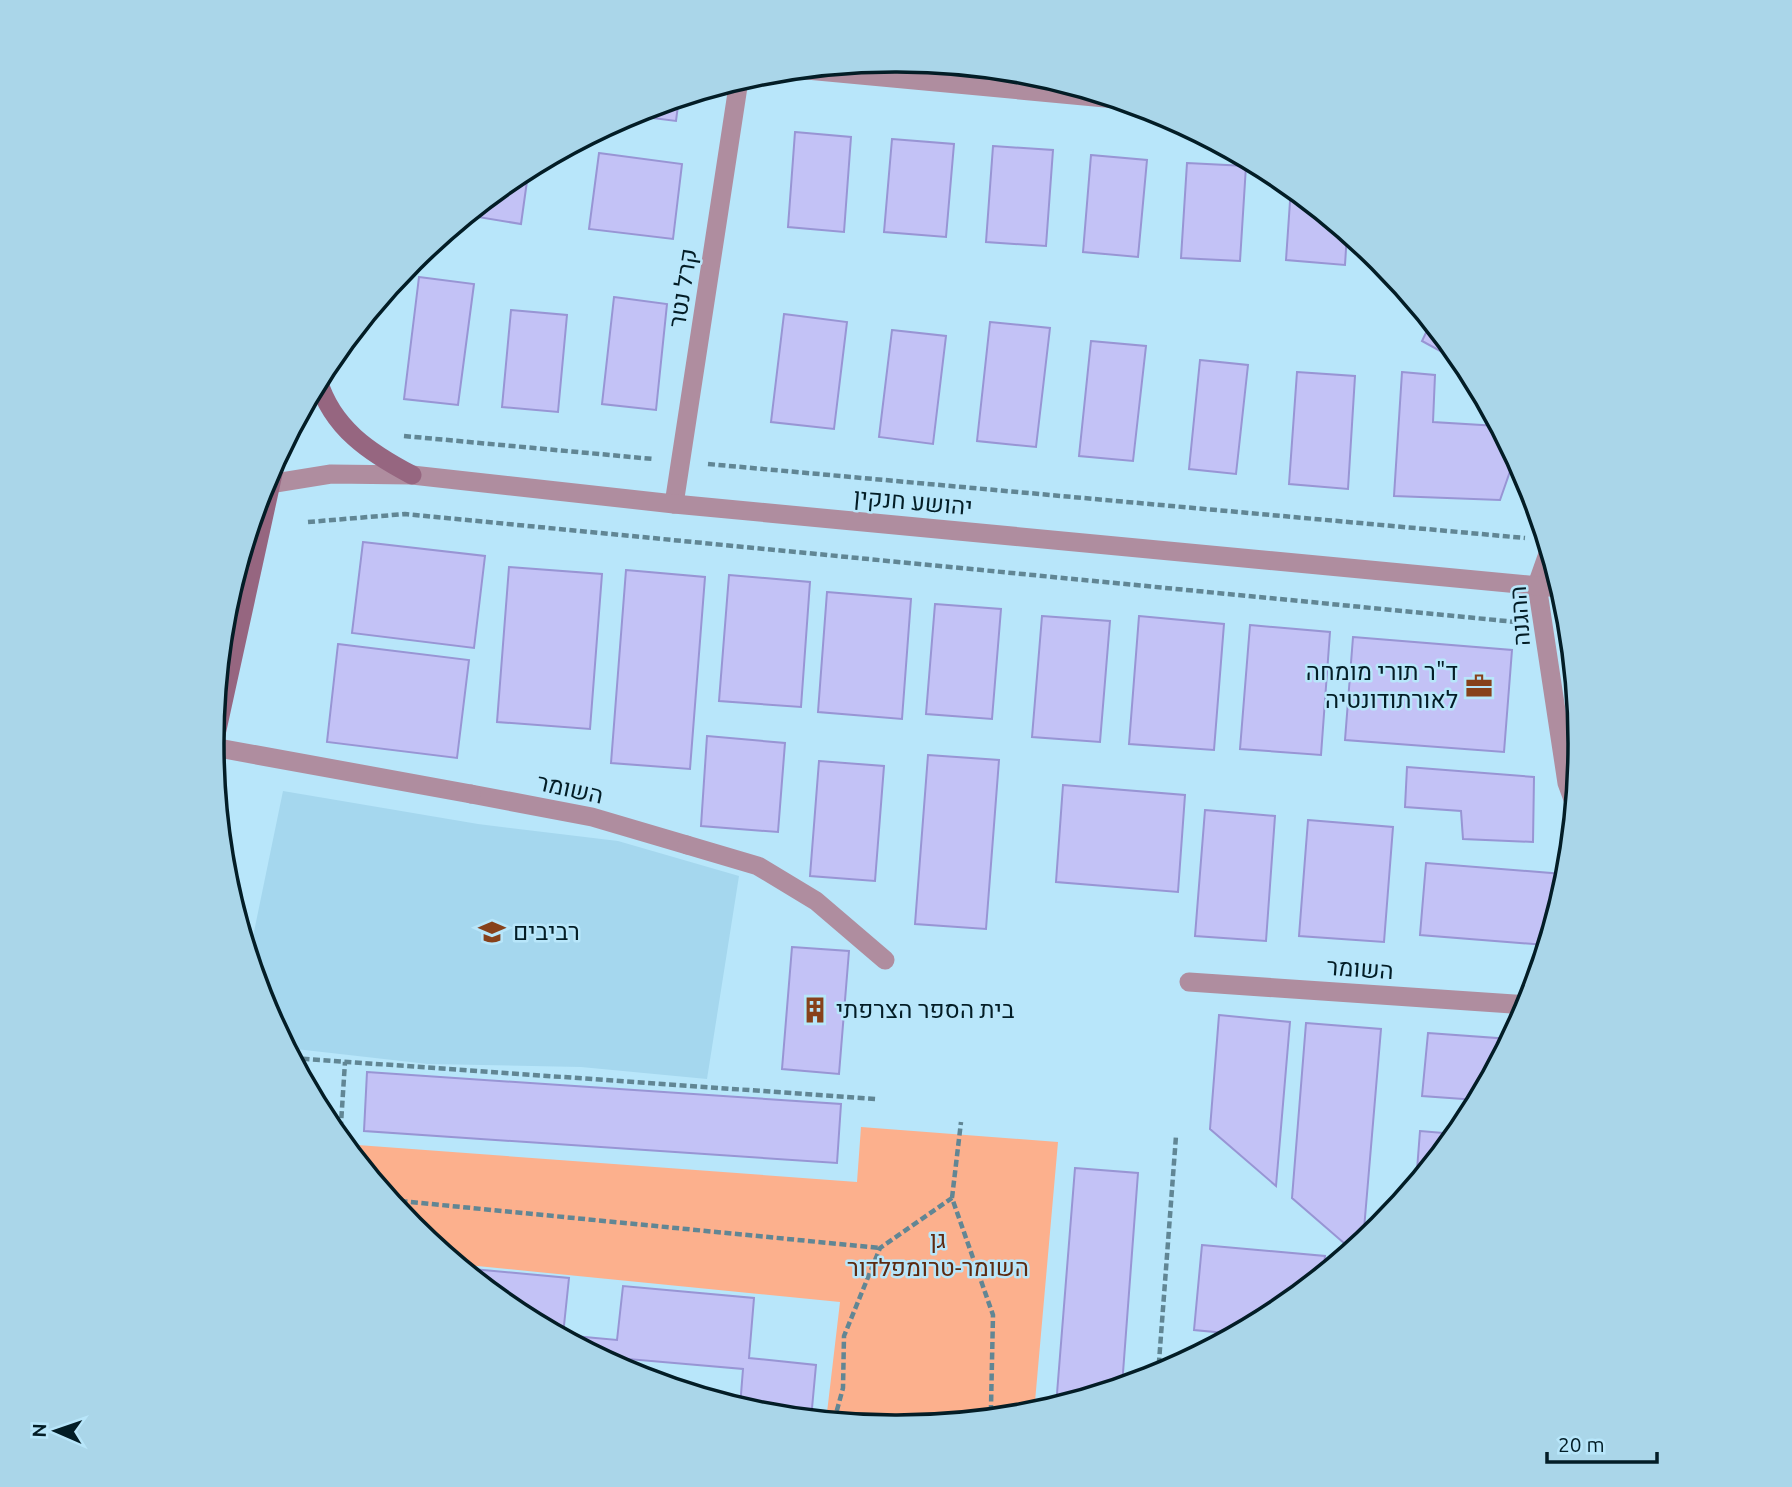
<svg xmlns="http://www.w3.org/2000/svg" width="1792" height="1487" font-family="Ubuntu,Heebo,sans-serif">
  <rect width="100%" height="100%" fill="#b8e6fa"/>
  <path fill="#a5d7ee" d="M283 791 478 824 618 841 739 876 707 1079 581 1067 428 1064 287 1048 264 1005 249 956Z"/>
  <path fill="#fcb08d" d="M861 1127 1058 1142 1034 1413 896 1427 826 1421 840 1302 457 1264 412 1227 344 1144 857 1182Z"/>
  <path fill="#c3c2f6" stroke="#9895d4" stroke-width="2" d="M679 98 676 121 629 115 635 111Z
    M795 132 851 137 844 232 788 227Z
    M892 139 954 144 946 237 884 232Z
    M993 146 1053 150 1046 246 986 242Z
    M599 153 682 164 673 239 589 229Z
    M1091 155 1147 160 1138 257 1083 252Z
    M1187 163 1246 166 1240 261 1181 258Z
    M520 173 528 174 521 224 466 215Z
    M1291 187 1347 233 1345 265 1286 260Z
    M419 277 474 284 458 405 404 399Z
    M614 297 667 304 656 410 602 404Z
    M511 310 567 315 558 412 502 407Z
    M784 314 847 322 834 429 771 422Z
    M990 322 1050 328 1036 447 977 441Z
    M1431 322 1465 364 1466 365 1422 341Z
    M892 330 946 336 933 444 879 437Z
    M1091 341 1146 346 1133 461 1079 456Z
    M1200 360 1248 365 1236 474 1189 469Z
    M1297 372 1355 376 1348 489 1289 484Z
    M1402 372 1435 375 1433 422 1498 426 1515 457 1500 500 1394 496Z
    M363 542 485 556 474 648 352 633Z
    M509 567 602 574 590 729 497 722Z
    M626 570 705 577 690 769 611 763Z
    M729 575 810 582 801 707 719 701Z
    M827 592 911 599 902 719 818 712Z
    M935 604 1001 609 992 719 926 714Z
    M1042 616 1110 621 1100 742 1032 737Z
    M1139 616 1224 624 1214 750 1129 744Z
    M1250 625 1330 632 1321 755 1240 749Z
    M1353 637 1512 650 1504 752 1345 740Z
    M338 644 469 660 457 758 327 742Z
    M707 736 785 743 778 832 701 826Z
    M928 755 999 760 986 929 915 924Z
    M819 761 884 766 875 881 810 876Z
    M1407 767 1534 777 1533 842 1463 839 1461 811 1405 807Z
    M1063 785 1185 795 1178 892 1056 882Z
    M1205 810 1275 816 1266 941 1195 936Z
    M1308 820 1393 827 1384 942 1299 936Z
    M1426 863 1563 874 1561 895 1546 945 1420 935Z
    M792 947 849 951 839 1074 782 1069Z
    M1219 1015 1290 1022 1276 1186 1210 1129Z
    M1306 1023 1381 1029 1363 1241 1352 1250 1292 1198Z
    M1428 1033 1510 1039 1477 1100 1422 1096Z
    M367 1072 841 1104 837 1163 364 1131Z
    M1420 1131 1456 1134 1416 1183Z
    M1075 1168 1138 1173 1122 1386 1056 1406Z
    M1202 1245 1325 1256 1323 1274 1276 1312 1236 1334 1194 1330Z
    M462 1268 569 1278 563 1335 617 1340 623 1286 754 1298 749 1358 816 1365 811 1419 762 1414 740 1407 743 1369 617 1358V1366L516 1312Z"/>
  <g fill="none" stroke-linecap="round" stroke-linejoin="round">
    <path stroke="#618694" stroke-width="4.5" stroke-dasharray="7 3.5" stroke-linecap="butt" d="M404 436 653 459
      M708 464 1525 538
      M308 522 405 514 1516 622
      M292 1058 876 1099
      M340 1139 345 1062
      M952 1198 961 1122
      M390 1200 880 1248
      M1158 1375 1176 1136
      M834 1421 843 1388 844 1336 880 1248 952 1198 993 1315 991 1407 994 1418"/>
    <path stroke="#af8d9f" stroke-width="19" d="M471 794 592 817 687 845"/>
    <path stroke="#af8d9f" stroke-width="19" d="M796 69 1116 99
      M674 504 739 80
      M1549 551 1537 585 1567 783 1574 802
      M213 747 471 794
      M687 845 758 866 816 901 885 960
      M1189 982 1528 1005"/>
    <path stroke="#af8d9f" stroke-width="19" d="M263 485 331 474 412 475 674 504 1560 588"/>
    <path stroke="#966680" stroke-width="19" d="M318 380C332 428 370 453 412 475
      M213 748 276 460"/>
  </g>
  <defs>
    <g id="office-bare" transform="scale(2.1)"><path d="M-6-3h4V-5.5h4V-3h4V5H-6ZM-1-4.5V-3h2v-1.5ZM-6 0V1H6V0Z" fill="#87411b" stroke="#b8e6fa" stroke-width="2.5" paint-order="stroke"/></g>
    <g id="school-bare" transform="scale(2.1)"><path d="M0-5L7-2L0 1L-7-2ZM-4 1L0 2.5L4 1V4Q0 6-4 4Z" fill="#87411b" stroke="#b8e6fa" stroke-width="2.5" paint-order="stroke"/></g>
    <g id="building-bare" transform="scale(2.1)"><path d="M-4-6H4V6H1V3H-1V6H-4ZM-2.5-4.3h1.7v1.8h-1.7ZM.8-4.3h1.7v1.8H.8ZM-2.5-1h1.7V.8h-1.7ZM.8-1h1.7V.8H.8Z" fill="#87411b" stroke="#b8e6fa" stroke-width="2.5" paint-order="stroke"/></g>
  </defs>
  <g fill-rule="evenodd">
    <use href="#office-bare" x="1479" y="686"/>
    <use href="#school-bare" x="492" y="932"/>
    <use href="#building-bare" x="815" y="1010"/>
  </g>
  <g text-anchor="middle" stroke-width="5" stroke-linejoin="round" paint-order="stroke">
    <g font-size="24" fill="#031d26" stroke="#b8e6fa">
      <text transform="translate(683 288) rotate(-81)" y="8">קרל נטר</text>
      <text transform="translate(913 502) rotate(5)" y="8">יהושע חנקין</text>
      <text transform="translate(1520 616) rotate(-94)" y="8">ההגנה</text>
      <text transform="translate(570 789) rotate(12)" y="8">השומר</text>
      <text transform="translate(1360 969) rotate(4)" y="8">השומר</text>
    </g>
    <g font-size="24" fill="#031d26" stroke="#b8e6fa" text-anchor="start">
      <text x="1458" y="680" text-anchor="end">ד"ר תורי מומחה<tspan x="1458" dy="28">לאורתודונטיה</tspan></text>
      <text x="513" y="940">רביבים</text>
      <text x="836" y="1018">בית הספר הצרפתי</text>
    </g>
    <g font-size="24" fill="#5c2a10" stroke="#b8e6fa">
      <text x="938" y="1248">גן<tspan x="938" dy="28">השומר-טרומפלדור</tspan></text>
    </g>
  </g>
  <path d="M0 0H1792V1487H0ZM895 72H897A671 671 0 0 1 1568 743V744A671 671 0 0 1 897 1415H895A671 671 0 0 1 224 744V743A671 671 0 0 1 895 72Z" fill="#aad6e9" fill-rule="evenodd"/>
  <path fill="none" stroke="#031d26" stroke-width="3.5" d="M895 72H897A671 671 0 0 1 1568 743V744A671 671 0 0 1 897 1415H895A671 671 0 0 1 224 744V743A671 671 0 0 1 895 72Z"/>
  <g transform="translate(56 1431) rotate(272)" stroke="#b8e6fa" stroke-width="5" paint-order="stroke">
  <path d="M0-5L12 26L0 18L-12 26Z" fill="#031d26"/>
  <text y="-10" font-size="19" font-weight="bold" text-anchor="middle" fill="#031d26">N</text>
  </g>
  <path d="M1547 1452v10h110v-10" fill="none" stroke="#031d26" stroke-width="3.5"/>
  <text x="1558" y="1452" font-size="21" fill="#031d26" stroke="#b8e6fa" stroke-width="5" paint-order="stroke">20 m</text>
</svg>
